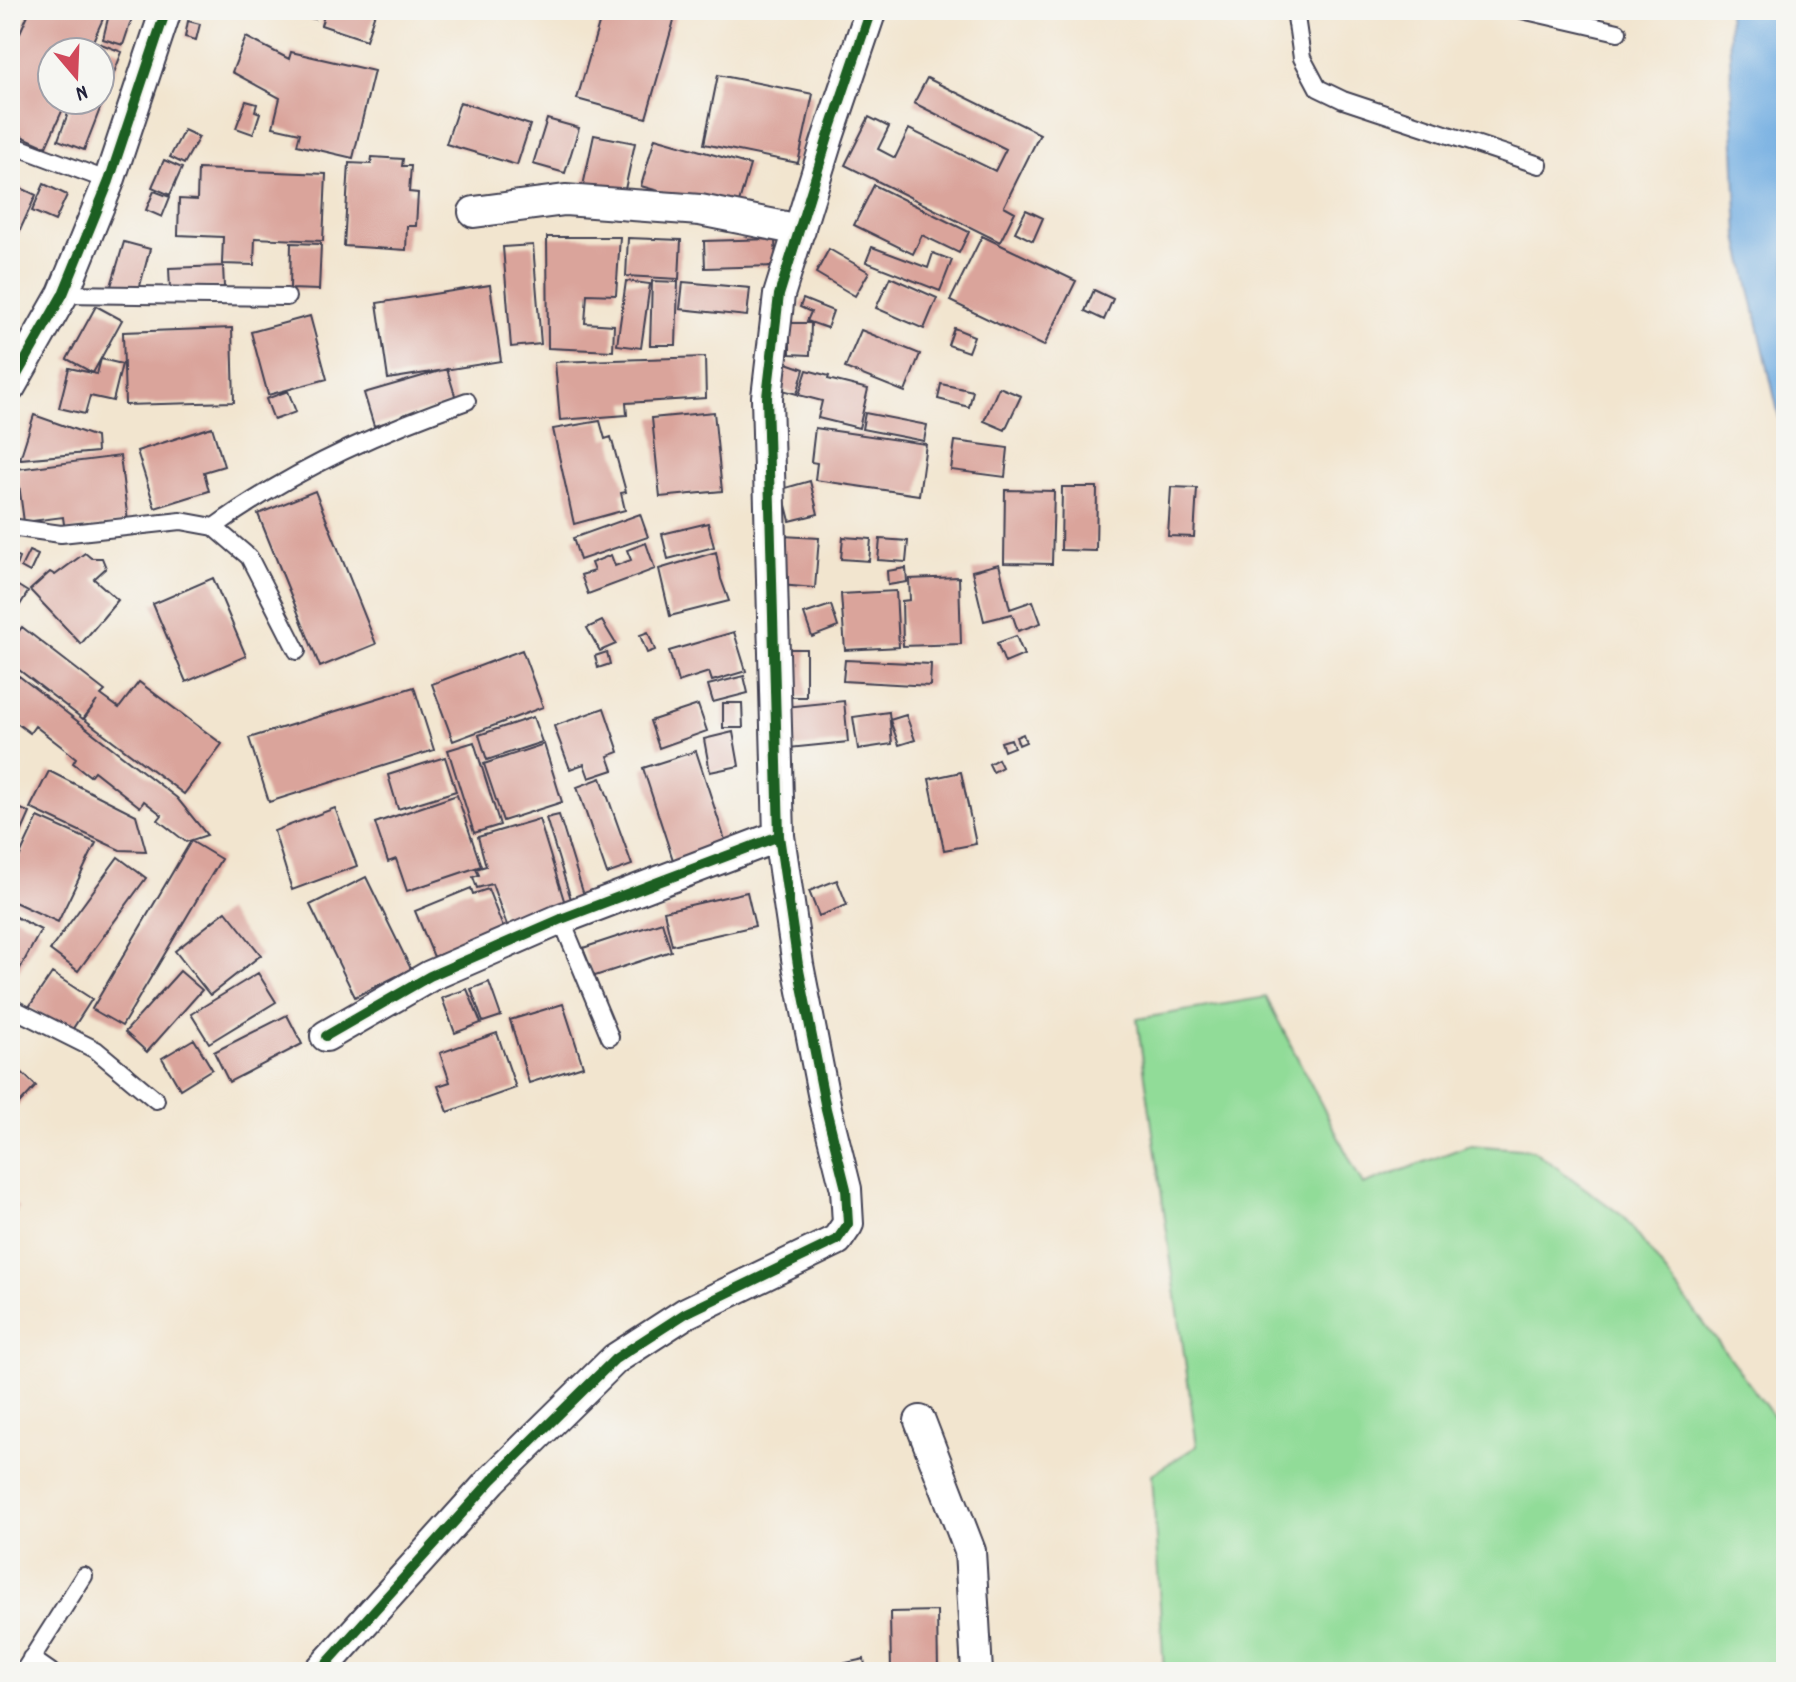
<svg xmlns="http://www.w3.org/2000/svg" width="1796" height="1682" font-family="Dekko,sans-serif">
  <rect width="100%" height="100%" fill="#f6f6f2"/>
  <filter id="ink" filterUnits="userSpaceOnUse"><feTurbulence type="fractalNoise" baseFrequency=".0125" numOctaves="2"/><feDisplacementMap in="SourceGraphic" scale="16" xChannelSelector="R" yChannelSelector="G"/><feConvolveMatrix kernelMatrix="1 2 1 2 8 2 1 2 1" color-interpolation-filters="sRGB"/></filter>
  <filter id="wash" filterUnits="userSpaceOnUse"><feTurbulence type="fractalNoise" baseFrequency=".006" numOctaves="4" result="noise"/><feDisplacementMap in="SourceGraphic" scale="32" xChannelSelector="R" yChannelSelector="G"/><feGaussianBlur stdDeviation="1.8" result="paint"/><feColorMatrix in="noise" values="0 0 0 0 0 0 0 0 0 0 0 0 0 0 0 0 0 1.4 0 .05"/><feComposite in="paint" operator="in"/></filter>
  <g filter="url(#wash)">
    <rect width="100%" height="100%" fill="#f2e5cf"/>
    <path fill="#91dc98" stroke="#5a7f6a" stroke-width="2" d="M1266 997 1363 1185 1470 1145 1533 1150 1624 1217 1786 1433V1672H1164L1152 1474 1197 1446 1137 1019Z"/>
    <path fill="#6face1" stroke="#48678e" stroke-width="2" d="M1728 10H1786V447L1738 237Z"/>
    <g id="blocks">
      <path fill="#daa49b" d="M30 10H107L88 52H52V100H67L46 147 10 131V55Z
        M110 10 133 15 123 45 103 39Z
        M271 10H316L315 19Z
        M326 10H376L366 40 321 25Z
        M603 10H677L646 118 577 99Z
        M188 21 200 24 196 40 185 37Z
        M246 37 289 59 291 52 374 71 353 158 297 145 300 133 273 127 280 98 232 72Z
        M96 42 122 52 84 150 58 140 73 100H100V52H92Z
        M718 75 813 94 798 163 704 144Z
        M927 78 1040 134 1004 206 1015 212 1000 242 845 165 869 117 889 127 878 149 895 158 909 129 995 171 1006 149 914 103Z
        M246 101 257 104 255 111 260 113 253 134 236 128Z
        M460 102 530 125 517 165 446 144Z
        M547 119 579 128 565 173 533 164Z
        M184 130 199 137 184 164 170 157Z
        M594 135 635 143 624 194 583 186Z
        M655 138 750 165 736 213 641 186Z
        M372 157 403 159 402 166H411L409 192 418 193 416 226H407L406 250 344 246 349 163 371 164Z
        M164 160 182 168 170 195 152 187Z
        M198 169 326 174 323 241 255 238 254 265 222 264 223 237 178 235 179 199 197 200Z
        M10 183 36 195 10 252Z
        M44 184 67 195 55 221 32 211Z
        M874 185 969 232 959 253 922 235 913 254 854 225Z
        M154 191 170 197 162 217 146 210Z
        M1026 210 1043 218 1033 241 1015 232Z
        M982 236 1076 281 1044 346 950 301Z
        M547 237H620L616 295 587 294 585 323 614 325 613 351 548 348Z
        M628 238 681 240 679 279 626 276Z
        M775 239 776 266 705 268 704 241Z
        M124 242 150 249 138 293 111 286Z
        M291 243 321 244 319 290 290 289Z
        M533 245 541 344 511 347 503 247Z
        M872 247 928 268 933 253 952 260 940 291 866 262Z
        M829 249 869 272 855 296 816 273Z
        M223 266 224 287 170 289 169 268Z
        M890 277 937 298 924 329 876 308Z
        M626 281 650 284 641 348 617 345Z
        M652 281 678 282 676 345H650Z
        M683 282 750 288 747 316 680 309Z
        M490 285 501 361 388 379 377 303Z
        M1094 290 1113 299 1104 320 1085 311Z
        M803 299 833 311 827 328 807 321 811 312 800 307Z
        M96 306 122 320 93 373 67 359Z
        M310 316 327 379 268 395 251 332Z
        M790 323H811L810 355 790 354Z
        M232 328 234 402 125 405 123 332Z
        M954 328 974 336 968 352 948 345Z
        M861 330 920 354 905 392 845 368Z
        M705 357 706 398 626 403 627 415 560 420 555 362Z
        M101 359 122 364 113 401 90 396 85 414 59 408 69 368 97 374Z
        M787 363 804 369 797 394 779 389Z
        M447 369 457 402 374 426 364 393Z
        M807 370 829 376 828 379 868 389 859 428 818 418 822 401 799 395Z
        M941 384 973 391 969 407 938 399Z
        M999 387 1021 396 1005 430 984 421Z
        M288 391 296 412 274 420 266 399Z
        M714 412 722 491 660 497 652 418Z
        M865 413 927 425 924 441 862 429Z
        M34 415 96 437 97 452 20 459Z
        M600 421 605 439 611 437 626 492 621 493 625 510 574 524 553 429Z
        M212 427 224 466 204 472 209 491 155 508 137 451Z
        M815 428 926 444 919 495 815 480 817 463 811 462Z
        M955 441 1008 448 1005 477 951 470Z
        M120 456 128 522 65 531 63 517 24 522 17 469Z
        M810 481 818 514 790 521 782 489Z
        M1062 487H1097L1096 551 1061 550Z
        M1171 487 1197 488 1194 537 1168 536Z
        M1005 490 1054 491 1052 564 1004 563Z
        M315 491 376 644 320 667 258 514Z
        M640 514 648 537 580 560 573 538Z
        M708 523 714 547 668 559 662 534Z
        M782 536 819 538 815 588 780 585Z
        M843 537 871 539 869 561 841 559Z
        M880 539 908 541 906 562 878 560Z
        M646 543 655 569 588 594 581 575 594 571 591 563 611 555 615 566 631 560 627 550Z
        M29 551 38 555 30 572 21 567Z
        M716 552 721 579 729 601 670 616 659 569Z
        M85 553 91 558H102L106 568 94 579 118 600 81 644 30 590 50 572 55 575Z
        M10 554 19 558 13 574 10 573Z
        M999 564 1010 609 1033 601 1041 623 1018 631 1012 614 984 621 972 571Z
        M906 568 907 582 888 585 887 571Z
        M959 577 961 644 903 646 902 601 910 600 909 579Z
        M213 578 246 656 186 682 153 604Z
        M10 581 28 592 10 621Z
        M896 591 899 647 845 650 841 594Z
        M831 605 838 627 812 637 804 614Z
        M602 621 616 644 600 651 587 628Z
        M22 627 105 691 101 695 119 708 139 682 222 744 184 794 84 719 97 701 83 719 10 663V643Z
        M648 632 655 650 647 653 640 635Z
        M734 632 746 671 712 681 709 672 678 682 669 651Z
        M1016 636 1024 655 1005 663 997 643Z
        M783 649H806V697H783Z
        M522 650 543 707 453 741 432 684Z
        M607 652 610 664 598 668 595 656Z
        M845 660 931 664 930 686 843 681Z
        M19 676 177 798 207 835 186 842 158 820 162 815 144 801 140 807 94 771 90 776 73 763 76 758 35 726 30 733 10 718V688Z
        M744 676 748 693 713 702 708 685Z
        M414 687 434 750 269 802 249 738Z
        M844 701 848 742 789 748 785 707Z
        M723 703H742L743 728H723Z
        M698 705 707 731 659 748 650 721Z
        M604 708 619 752 608 756 613 770 589 778 584 764 570 769 554 726Z
        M889 712 892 744 858 749 853 717Z
        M906 715 915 740 899 745 890 720Z
        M533 717 542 742 487 760 479 735Z
        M733 732 739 766 710 772 704 739Z
        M1023 734 1026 742 1019 745 1016 737Z
        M1011 739 1014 747 1004 751 1001 742Z
        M474 742 500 825 474 833 448 750Z
        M544 744 562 802 503 821 484 764Z
        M696 751 727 846 674 863 643 768Z
        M445 757 456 791 398 809 388 775Z
        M998 759 1002 767 993 772 989 764Z
        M49 771 136 815 146 851 120 850 30 808Z
        M961 772 976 844 944 850 929 779Z
        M601 778 632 865 607 874 577 787Z
        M457 795 481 866 407 891 396 859 388 862 375 823Z
        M10 804 30 813 10 858Z
        M335 808 357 866 292 890 274 831Z
        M559 815 587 905 574 909 546 818Z
        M38 817 96 843 58 922 10 900V859L17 862Z
        M539 819 567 910 508 928 492 884 477 888 473 877 479 875 476 869 486 866 478 837Z
        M191 841 221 859 122 1026 92 1009Z
        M118 857 146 878 78 971 50 950Z
        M366 877 411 969 355 997 310 905Z
        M837 880 847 905 819 916 809 891Z
        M471 888 473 894 488 889 504 930 434 957 415 911Z
        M747 892 755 926 672 945 664 911Z
        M226 911 261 955 210 995 175 951Z
        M10 914 41 930 10 987Z
        M662 922 671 951 592 977 583 948Z
        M180 971 202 990 147 1052 125 1032Z
        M52 973 92 999 70 1033 29 1007Z
        M258 973 276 1002 209 1043 191 1014Z
        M489 982 501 1016 483 1022 471 989Z
        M467 989 481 1023 455 1033 442 998Z
        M563 1004 583 1066 529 1083 510 1020Z
        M287 1015 302 1044 229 1082 214 1052Z
        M497 1033 516 1088 448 1112 438 1086 450 1082 440 1053Z
        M194 1039 212 1069 180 1089 162 1058Z
        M10 1061 36 1086 10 1114Z
        M10 1200 19 1208 10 1217Z
        M937 1611 938 1672H891L890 1612Z
        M864 1659 866 1672H810V1671Z"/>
    </g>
  </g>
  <g filter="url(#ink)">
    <use href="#blocks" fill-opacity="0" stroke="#413f51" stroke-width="2"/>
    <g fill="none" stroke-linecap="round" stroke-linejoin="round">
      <g stroke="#413f51" stroke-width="20">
        <path id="service" d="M1295 10 1302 58 1318 88 1343 100 1539 165
          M1522 10 1618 32
          M10 144 109 181
          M63 294 287 297
          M10 527 61 534 181 521 214 527 249 557 297 651
          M214 527C291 471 377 432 467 401
          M561 919 610 1037
          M10 1007 96 1050 156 1100
          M31 1658 51 1672
          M23 1672 84 1576"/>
      </g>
      <g stroke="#413f51" stroke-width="34">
        <path id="minor" d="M474 212 565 200 700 210 800 230
          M10 387 63 294 109 181 166 10
          M326 1036 430 976 561 919 779 836
          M920 1421 970 1551 977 1672
          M319 1672 492 1480 615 1359 686 1313 837 1240 848 1224 846 1189 826 1109 798 965 779 836 767 397 779 295 828 137 871 10"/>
      </g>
      <use href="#service" stroke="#fff" stroke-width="16"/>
      <use href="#minor" stroke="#fff" stroke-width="30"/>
      <g stroke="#f6f6f2" stroke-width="15">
        <path id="cycleway" d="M10 387 63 294 109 181 166 10
          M326 1036 430 976 561 919 779 836
          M319 1672 492 1480 615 1359 686 1313 837 1240 848 1224 846 1189 826 1109 798 965 779 836 767 397 779 295 828 137 871 10"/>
      </g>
      <use href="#cycleway" stroke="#1b5e20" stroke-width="10"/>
    </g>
  </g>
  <rect width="1796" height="1682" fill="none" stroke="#f6f6f2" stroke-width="40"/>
  <g transform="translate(76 76) rotate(161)"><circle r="38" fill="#f6f6f2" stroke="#a1a1a9" stroke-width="2"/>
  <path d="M0-6L14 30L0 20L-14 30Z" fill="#d1495b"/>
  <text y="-12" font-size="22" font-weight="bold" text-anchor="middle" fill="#22223b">N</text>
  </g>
</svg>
